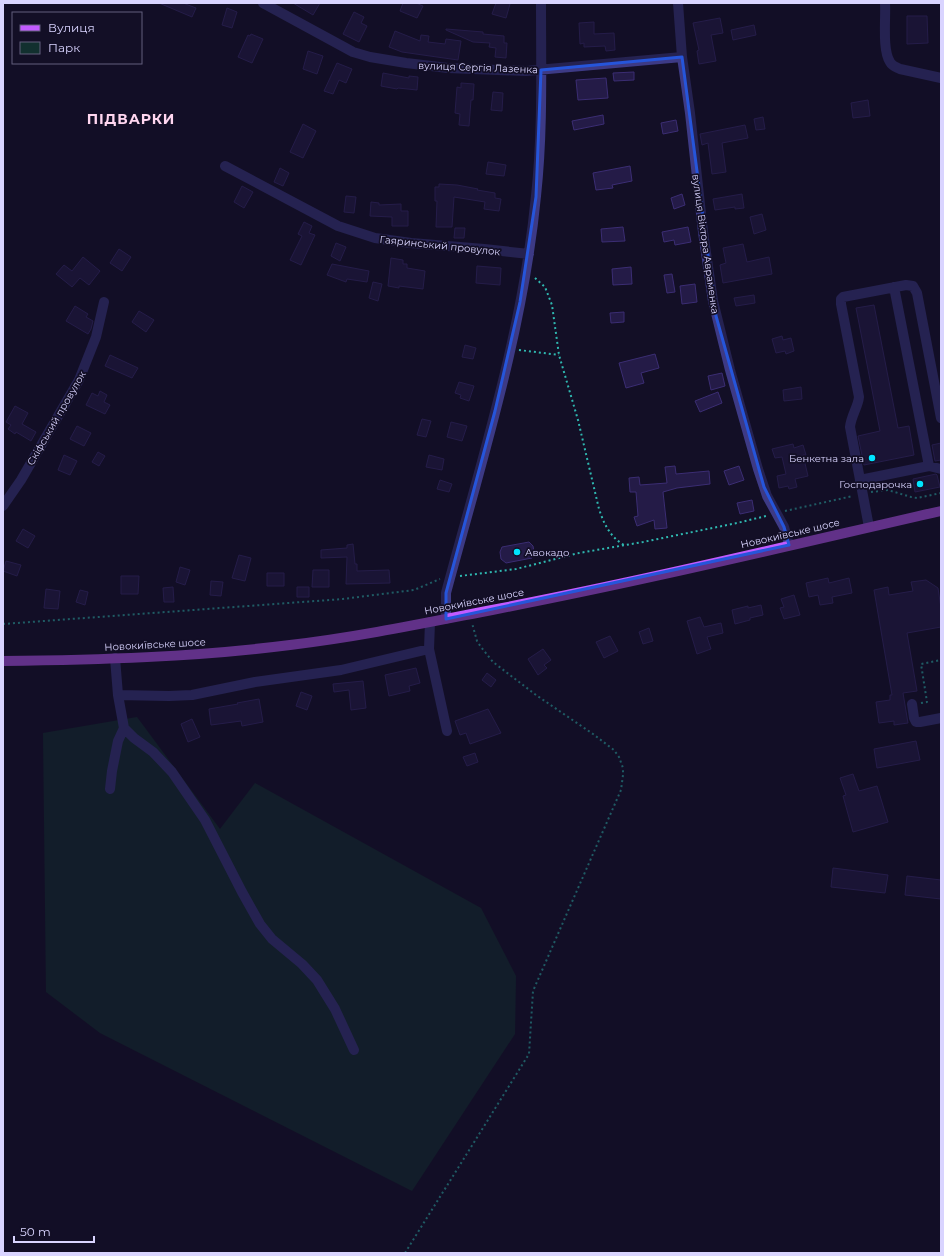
<svg xmlns="http://www.w3.org/2000/svg" width="944" height="1256" font-family="Montserrat,sans-serif">
  <rect width="100%" height="100%" fill="#130f26"/>
  <path fill="#12302f" d="M137 717 220 829 255 783 481 908 516 976 515 1034 412 1191 100 1033 46 992 43 733Z"/>
  <path fill="#241b47" stroke="#3b2d73" d="M159 3H183L196 8 192 17Z
    M293 3H320L313 15Z
    M403 3H416L423 6 417 18 400 11Z
    M496 3H506L510 4 506 18 492 14Z
    M227 8 237 12 232 28 222 25Z
    M354 12 364 17 361 23 367 26 359 42 343 34Z
    M907 16H927L928 43 907 44Z
    M720 18 723 33 711 35 716 61 699 64 697 51 699 50 693 23Z
    M594 22V34L614 33 615 50 606 51 605 46 584 47V43L580 44 579 23Z
    M754 25 756 35 733 40 731 30Z
    M446 29 483 32V34L504 36V43H507L506 58 495 57 496 48 489 47 490 43 473 42 446 30Z
    M395 31 420 41 421 35 429 36 428 42 445 44 446 39 461 41 458 60 402 52 389 47Z
    M251 34 263 39 252 63 238 57 248 35 250 36Z
    M308 51 323 56 317 74 303 69Z
    M337 63 352 69 346 83 339 80 333 94 324 91Z
    M634 72V80L614 81 613 73Z
    M383 73 409 78V76L418 77 417 90 398 88 397 89 381 86Z
    M606 78 608 98 578 100 576 80Z
    M461 83 474 84 473 100H471L469 126 459 125 460 114 455 113 457 87 461 88Z
    M493 92 503 93 502 111 491 110Z
    M868 100 870 116 853 118 851 103Z
    M603 115 604 124 574 130 572 121Z
    M763 117 765 129 756 130 754 119Z
    M676 120 678 131 663 134 661 123Z
    M303 124 316 131 303 158 290 152Z
    M745 125 748 138 722 143 726 172 712 174 708 143 702 145 700 134Z
    M488 162 506 165 504 176 486 174Z
    M630 166 632 181 612 185 613 188 596 190 593 173Z
    M280 168 289 173 283 186 274 182Z
    M439 184 457 185 478 189 477 190 495 193V198L501 199 499 211 484 209 485 202 454 197 452 227H436L437 201H435V187H439Z
    M242 186 253 192 244 208 234 202Z
    M682 194 685 205 674 209 671 198Z
    M742 194 744 208 735 209V207L715 210 713 199Z
    M346 196 356 197 354 213 344 212Z
    M371 202 379 203V205L401 204V211H408V226H392V217L370 216Z
    M762 214 766 230 754 234 750 217Z
    M304 222 312 226 309 233 315 235 301 265 290 260 302 236 298 234Z
    M623 227 625 241 602 242 601 229Z
    M688 227 691 242 675 245 674 240 664 242 662 232Z
    M455 228H465L464 238H454Z
    M336 243 346 247 340 261 331 256Z
    M743 244 747 262 769 257 772 274 723 283 720 265 726 263 723 248Z
    M119 249 131 257 122 271 110 263Z
    M83 257 100 271 89 285 80 278 72 287 56 274 64 265 72 271Z
    M391 258 403 260V264H407V268L425 271 423 289 399 286V288L388 286Z
    M332 264 369 271 367 282 347 279 346 282 327 275Z
    M477 266 501 268 500 285 476 283Z
    M631 267 632 284 613 285 612 269Z
    M672 274 675 292 667 293 664 275Z
    M373 282 382 284 378 301 369 298Z
    M695 284 697 302 682 304 680 286Z
    M754 295 755 303 736 306 734 298Z
    M874 305 898 428 909 426 914 455 864 465 858 436 880 431 856 308Z
    M75 306 88 314 86 317 93 321 91 329 88 334 66 321Z
    M139 311 154 320 146 332 132 322Z
    M624 312V322L611 323 610 313Z
    M782 336 783 340 791 338 794 351 786 354 785 351 776 353 772 339Z
    M465 345 476 348 473 359 462 357Z
    M655 354 659 368 641 373 644 383 626 388 619 363Z
    M110 355 138 368 132 378 105 366Z
    M722 373 725 386 711 390 708 376Z
    M459 382 474 386 469 401 460 398 461 395 455 393Z
    M801 387 802 399 784 401 783 390Z
    M100 391 107 395 104 402 110 405 105 414 86 405 92 393 98 396Z
    M718 392 722 403 700 412 695 401Z
    M15 406 28 413 22 424 36 432 31 441 16 432 15 434 8 429 11 425 6 422Z
    M422 419 431 421 426 437 417 435Z
    M451 422 467 426 462 441 447 437Z
    M77 426 91 433 84 446 70 439Z
    M941 443V460L935 461 932 445Z
    M793 444 794 448 803 445 806 455H803L808 476 795 479 797 487 789 489 788 486 779 488 777 476 786 474 782 457 775 458 772 449Z
    M98 452 105 456 99 466 92 462Z
    M64 455 77 461 70 475 58 470Z
    M429 455 444 459 442 470 426 467Z
    M675 466 676 474 709 471 710 484 677 488 663 492 667 528 655 529 654 520 637 526 634 517 638 516 636 492H630L629 478 639 477 640 485 667 483 665 467Z
    M739 466 744 480 729 485 724 471Z
    M936 474 937 475 940 487 915 492 913 479Z
    M440 480 452 484 449 492 437 489Z
    M752 500 754 511 740 514 737 503Z
    M23 529 35 536 28 548 16 541Z
    M529 542 533 546 534 552 532 558 506 563 501 559 500 552 502 547Z
    M353 544 355 564H357V571L389 570 390 583 346 584 347 557 321 558V550L347 548V545Z
    M239 555 251 558 245 581 232 578Z
    M6 561 21 565 17 576 3 571Z
    M180 567 190 570 185 585 176 582Z
    M313 570H329V587H312Z
    M267 573H284V586H267Z
    M121 576H139L138 594H121Z
    M828 578 829 583 849 578 852 593 832 597 833 603 820 605 818 595 809 597 806 583Z
    M926 580 938 588 941 608V627L907 633 917 691 903 693 908 723 894 725V721L879 723 876 702 890 700V695H892L874 590 888 587 889 595 913 591 911 582Z
    M211 581 223 582 221 596 210 595Z
    M173 587 174 602H164L163 588Z
    M297 587H309V597H297Z
    M46 589 60 591 58 609 44 608Z
    M80 590 88 592 85 605 76 602Z
    M794 595 800 615 784 619 780 608 784 607 781 599Z
    M761 605 763 615 750 618V620L735 624 732 610 748 606V608Z
    M700 617 704 627 721 623 723 633 707 637 711 649 697 654 687 621Z
    M649 628 653 641 643 644 639 632Z
    M610 636 618 651 604 658 596 642Z
    M543 649 551 660 544 665 547 668 538 675 528 659Z
    M416 668 420 683 409 686 410 691 389 696 385 675Z
    M487 673 496 680 491 687 482 680Z
    M363 681 366 708 351 710 349 690 334 692 333 684Z
    M301 692 312 696 307 710 296 706Z
    M259 699 263 722 242 726 241 721 211 725 209 709 238 704 237 703Z
    M488 709 501 733 470 744 466 733 460 735 455 721Z
    M192 719 200 737 188 742 181 724Z
    M916 741 920 760 877 768 874 749Z
    M475 753 478 762 467 766 463 757Z
    M853 774 859 791 877 786 888 822 853 832 843 796 846 795 840 778Z
    M833 868 888 875 885 893 831 887Z
    M907 876 941 880V899L905 895Z"/>
  <g fill="none" stroke-linecap="round" stroke-linejoin="round">
    <path stroke="#2fb8b0" stroke-width="2" stroke-dasharray="2 3" stroke-linecap="butt" d="M535 278 545 287 552 305 559 355 578 420 599 509C604 524 610 537 624 545
      M519 350 559 355
      M871 492 888 490 911 497 917 498 941 493
      M785 511 853 496
      M460 576 516 569 579 553 643 542 737 523 766 516
      M3 624 343 599 414 590 440 579
      M921 703 927 702 921 664 941 660
      M405 1253 529 1054 533 991 621 790 623 775V768L619 757 614 750 593 734 536 695 493 662 481 647 477 641 472 623"/>
    <path stroke="#3d3a85" stroke-width="10" d="M263 3 353 52 370 57 406 63 448 68 526 71 682 57
      M678 3 682 57 690 113 703 232 713 301 730 370 758 469 767 496 784 527 789 545
      M885 3C886 18 882 50 890 62 892 66 896 67 900 69L941 78
      M225 166 338 226 375 238 411 243 484 249 529 254
      M894 287 929 466
      M860 480 929 466 941 469
      M3 506 21 480 79 380 96 337 104 302
      M869 527 850 427C851 416 858 407 859 397L841 304V299L843 297 906 285 913 286 917 293 941 418
      M446 619V593C481 462 523 332 536 196 543 132 541 67 541 3
      M430 622 429 649 447 731
      M118 695 169 696 192 695 255 682 341 670 429 649
      M912 704 914 718 916 722H920L941 718
      M124 728 134 738 153 752 172 772 205 820 242 892 260 924 272 939 302 964 317 980 335 1009 354 1050
      M110 789 112 771 118 741 124 728 118 695 115 658"/>
    <path stroke="#c25bff" stroke-width="10" d="M3 661C99 660 195 657 290 645 358 637 425 623 492 610 643 581 792 545 941 511"/>
  </g>
  <path d="M0 0H944V1256H0ZM682 57 716 316 764 487 784 527 789 545 446 619V593L495 411 520 302 536 197 541 70Z" fill="#130f26" fill-opacity=".55" fill-rule="evenodd"/>
  <path fill="none" stroke="#2655da" stroke-width="3" stroke-linejoin="round" d="M682 57 716 316 764 487 784 527 789 545 446 619V593L495 411 520 302 536 197 541 70Z"/>
  <g fill="#00e5ff" stroke="#130f26" stroke-width="1.5">
    <circle cx="872" cy="458" r="4"/>
    <circle cx="920" cy="484" r="4"/>
    <circle cx="517" cy="552" r="4"/>
  </g>
  <g text-anchor="middle" stroke-width="3.5" stroke-linejoin="round" paint-order="stroke">
    <g font-size="10" fill="#d9d4ff" stroke="#130f26">
      <text transform="translate(478 67) rotate(2)" y="4">вулиця Сергія Лазенка</text>
      <text transform="translate(706 244) rotate(82)" y="4">вулиця Віктора Авраменка</text>
      <text transform="translate(440 245) rotate(6)" y="4">Гаяринський провулок</text>
      <text transform="translate(56 418) rotate(-60)" y="4">Скіфський провулок</text>
      <text transform="translate(790 533) rotate(-13)" y="4">Новокиївське шосе</text>
      <text transform="translate(474 601) rotate(-11)" y="4">Новокиївське шосе</text>
      <text transform="translate(155 644) rotate(-3)" y="4">Новокиївське шосе</text>
    </g>
    <g font-size="10" fill="#d9d4ff" stroke="#130f26" text-anchor="end">
      <text x="864" y="462">Бенкетна зала</text>
      <text x="912" y="488">Господарочка</text>
      <text x="525" y="556" text-anchor="start">Авокадо</text>
    </g>
    <g font-size="14" font-weight="bold" letter-spacing="1" fill="#ffd6f0" stroke="#130f26">
      <text x="131" y="124">ПІДВАРКИ</text>
    </g>
  </g>
  <rect width="944" height="1256" fill="none" stroke="#d9d4ff" stroke-width="8"/>
  <rect x="12" y="12" width="130" height="52" fill="#130f26" stroke="#625e7d"/>
  <rect x="20" y="25" width="20" height="6" fill="#c25bff" stroke="#625e7d"/>
  <text x="48" y="32" font-size="12" fill="#d9d4ff">Вулиця</text>
  <rect x="20" y="42" width="20" height="12" fill="#12302f" stroke="#625e7d"/>
  <text x="48" y="52" font-size="12" fill="#d9d4ff">Парк</text>
  <path d="M14 1236v6h80v-6" fill="none" stroke="#d9d4ff" stroke-width="2"/>
  <text x="20" y="1236" font-size="12" fill="#d9d4ff" stroke="#130f26" stroke-width="3" paint-order="stroke">50 m</text>
</svg>
